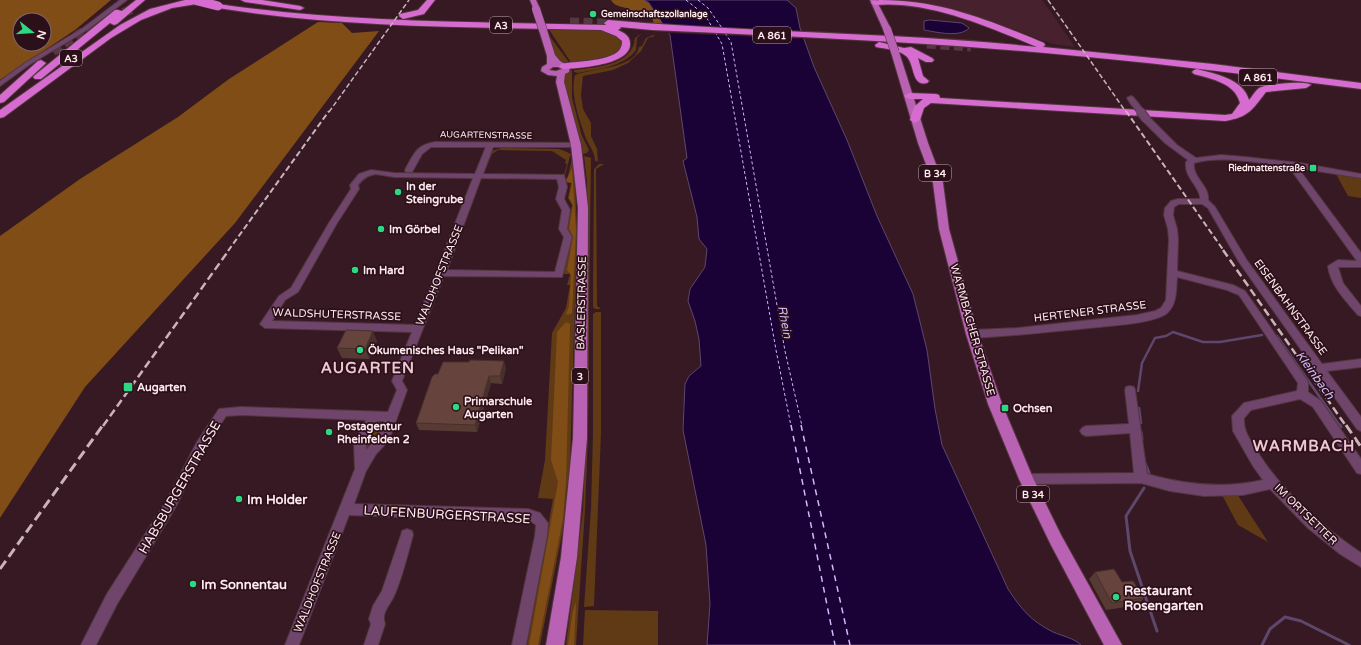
<svg xmlns="http://www.w3.org/2000/svg" width="1361" height="645" font-family="'Varela Round',sans-serif">
  <rect width="100%" height="100%" fill="#371923"/>
  <path fill="#47222e" d="M891 0H1042L1075 47 1053 44 982 18 952 9Z"/>
  <path fill="#603a14" d="M548 28C565 28 619 24 623 45 613 62 589 61 572 64Z
    M642 33 637 38 636 50C624 67 597 69 578 73L574 72V70C595 67 633 66 635 38Z
    M548 34 568 61 569 64C553 62 552 48 548 34Z
    M653 35 655 36 648 38 641 51 628 63 613 70 583 76 581 95 583 109 591 123V136L597 149 598 161 604 162 595 161C595 151 588 145 585 136 579 118 570 94 575 75 592 68 635 69 639 47L642 46 646 38Z
    M572 70V98L582 136 589 150 587 153 583 154 562 80 563 74Z
    M502 148 559 149 567 152 572 155 570 156 565 175H564L567 164 565 163 566 160 552 151 498 150 492 154 486 168H485L492 151Z
    M584 156 591 158 589 308H587V182Z
    M572 158 575 179 577 230 570 465 565 519 540 645H527L553 499 538 498 545 460 552 333 566 308 570 285H567L570 274H563L571 236 567 228 572 205 568 198 571 183H564L568 176Z
    M599 164H604L596 169 597 306 601 309H595L593 307 594 169Z
    M1336 174 1361 178V198L1348 196Z
    M596 312H601V433L594 606 584 607 591 509 593 434V314Z
    M587 315H589L588 434 585 510 576 645H566L583 510 586 434Z
    M377 421 382 422 384 427C381 436 377 446 366 449L364 447Z
    M1221 493 1237 494 1268 542 1238 525Z
    M585 610 658 611V645H583Z"/>
  <path fill="#804d16" fill-rule="evenodd" d="M0 0H111L75 30 0 80ZM20 20H44V44H20Z
    M611 0H644L649 3 665 26 654 25 652 17 649 16C638 19 636 14 628 9 622 6 615 7 611 0Z
    M318 22 342 23 352 33 379 31 235 223 85 387 0 518V236L80 179 178 117 229 79Z
    M572 168 576 230 572 313 568 315 566 314 569 306 571 275 567 270 573 237 569 228 573 205 569 198 572 183 566 181Z
    M566 322 570 324 566 482 563 519 538 645H529L558 482 551 460 557 332Z
    M576 602 574 645H568L573 610Z"/>
  <path fill="#1a0136" stroke="#5e476d" d="M644 0H787L796 8 800 28 814 67 847 140 877 216 913 294 927 350 935 409 942 445 1008 589C1021 609 1031 621 1053 632 1062 636 1074 638 1081 645H707L710 604 706 545 683 430 685 384 689 376 701 366 699 339 695 321 688 301 690 289 705 267 707 249 699 239 697 217 683 161 687 158 670 35 649 3Z
    M930 20 962 23 969 28C960 38 936 32 924 30V21Z"/>
  <path fill="#371923" d="M662 25 803 32 806 39 667 33Z"/>
  <g fill="none" stroke-linecap="round" stroke-linejoin="round">
    <path stroke="#5e476d" stroke-width="2.5" d="M1277 336 1340 426
      M1138 391 1142 363 1155 338 1166 336 1173 332 1203 342H1220L1262 335
      M1139 408 1141 423"/>
    <path stroke="#5e476d" stroke-width="3" d="M1340 425 1341 427
      M1141 432 1142 439
      M1145 463 1149 473
      M1144 488 1126 516 1130 551 1157 631
      M1262 645 1270 629 1285 617 1301 621 1349 645"/>
    <path stroke="#cebbfa" stroke-width="1" stroke-dasharray="3 2.5" stroke-linecap="butt" d="M686 0 705 15 712 27
      M698 0 708 8 722 28
      M715 32 722 44 776 350 791 426
      M725 33 731 42 785 351 802 426"/>
    <path stroke="#cebbfa" stroke-width="1.5" stroke-dasharray="6 5" stroke-linecap="butt" d="M791 425 835 645
      M801 425 850 645"/>
    <path stroke="#553841" stroke-width="9" stroke-dasharray="9 4.5" stroke-linecap="butt" d="M570 22 608 23
      M927 44 971 47
      M53 52C79 32 105 18 136 8"/>
    <g stroke="#53363f" stroke-width="2">
      <path id="minor" d="M120 0H127L87 30 29 65 0 86V81L25 63 83 28Z
        M1131 96 1133 97 1139 104 1138 106H1132L1127 98Z
        M1143 117H1149L1177 145 1196 158 1221 155 1245 157 1300 163 1361 174V178L1298 168 1361 253V267H1338L1343 283 1361 306V316L1358 315C1346 301 1330 285 1328 266L1338 260 1357 261 1289 167C1261 163 1222 155 1194 163 1192 178 1210 186 1208 200L1215 207 1246 259 1322 364 1361 359V367L1327 371 1361 417V431L1357 429 1239 262 1208 208 1202 204H1179L1174 207 1173 215 1177 229 1178 240 1177 271 1233 285 1245 291 1307 380 1308 383V392L1321 401 1361 459V474L1357 473 1313 407 1300 399 1251 410 1244 418C1243 430 1249 438 1255 448 1281 491 1320 525 1361 553V567L1340 554 1308 528 1270 489 1243 495 1204 496 1170 491 1141 483 1026 484 1022 483 1020 479 1022 475 1026 474 1134 473 1130 433 1086 436 1082 434 1080 431 1082 428 1086 426 1129 424 1125 390 1126 387 1130 386 1134 387 1135 390 1147 474C1186 485 1224 489 1263 480L1253 466 1233 431 1232 416 1244 403 1297 391 1298 383 1239 295 1227 290 1177 277C1176 291 1177 305 1166 314 1153 323 1117 325 1100 327 1057 331 1015 336 972 338L968 337 967 334 968 331 972 330 1018 328 1137 315 1155 311 1161 308 1166 300 1169 240 1168 229 1164 215 1165 208 1171 201 1178 199H1200V196C1197 184 1184 176 1186 162L1188 160 1165 143 1143 121Z
        M435 142 579 143V147H493L483 174 564 175 567 187 564 199 570 210 567 229 572 237 562 277 444 276 402 381 407 390 389 440 376 454 366 471 354 504 528 509 540 513 548 523 547 536 526 645H512L535 536 536 525 532 522 349 515 299 645H285L355 469 354 444 366 420 241 415 226 416 205 448 175 508 117 604 96 645H81L107 594 167 500 197 442 219 409 241 407 388 412 397 390 392 381 412 332 265 328 260 324 279 296 291 288 329 223 351 189 350 185 359 174 371 170 394 173 475 174 486 147H431L422 154 412 172H406L405 170C414 154 416 145 435 142ZM376 174 394 177 473 178 415 325 272 321 285 300 298 292 337 223 359 189 358 185C363 178 368 175 376 174ZM481 178 557 179 559 187 556 199 562 210 559 229 564 237 555 272 447 270ZM377 421H384L378 437 366 450V444Z
        M407 529 412 531 413 535C408 553 401 582 393 598 388 607 381 614 385 624L378 645H364L371 624 369 619 373 606 382 591 401 535 402 531Z"/>
    </g>
    <g stroke="#53363f" stroke-width="2">
      <path id="major" d="M530 0H536L540 9 538 10H534Z
        M870 0H876L891 29 890 31H884L883 29Z
        M540 28H546L547 30 555 55 560 61 570 67 569 72 565 74 564 82 581 145 588 208 587 438 577 557 564 645H546L561 557 573 438 578 208 571 145 556 82 557 76 548 75 541 71 542 67 547 64V56L539 30ZM553 67H558L562 69 556 71 549 70Z
        M892 50H895L899 52 928 143 943 183 949 229 978 334 1002 404 1033 478 1061 535 1122 645H1104L1051 545 1019 479 988 404 966 334 939 229 933 183 918 143 891 52Z"/>
    </g>
    <g stroke="#53363f" stroke-width="2">
      <path id="highway" d="M136 0H145L117 24 114 25 110 23 41 79H35L33 77 35 75 115 10H118L122 11Z
        M185 0H213L209 2 172 8 141 20 111 38 4 117 0 118V110L120 25 150 9Z
        M241 0H262L300 6 304 8 300 10 245 2Z
        M427 0H435L424 14 403 19 399 16 400 14 418 10Z
        M880 0C941 0 988 20 1044 43L1045 45 1043 47 1213 64 1361 83V89C1252 75 1143 61 1034 52 907 41 779 36 652 30L620 27 621 28 618 30C624 33 630 36 630 43 632 65 579 68 564 69L561 68 559 66 561 64C573 61 616 62 621 47 622 45 622 43 622 41L616 36 601 30C473 27 344 28 218 8L214 6 218 4C345 23 478 22 606 25L604 23 608 20C751 33 895 32 1037 47 989 27 928 0 875 5L871 3 872 1Z
        M879 42 904 48 911 47 932 58 934 60 932 62H926L918 58 923 76 929 81 927 83C911 87 915 63 906 56 898 49 886 49 876 47L875 45Z
        M41 60 46 63 44 65 4 102 0 103V95L38 61Z
        M1197 69C1216 74 1243 79 1249 100 1252 97 1255 91 1259 88 1266 84 1306 80 1311 85L1306 88 1266 92C1252 110 1249 117 1225 121L931 103 924 108 920 120 915 123 910 120 914 107 923 99H909L904 96 909 93 936 94 939 95 940 98 1225 115 1232 114 1240 103C1235 83 1212 79 1194 74L1192 72 1194 70Z"/>
    </g>
    <use href="#minor" fill="#6f456c" fill-rule="evenodd"/>
    <use href="#major" fill="#b962b3" fill-rule="evenodd"/>
    <use href="#highway" fill="#d76cd0" fill-rule="evenodd"/>
    <path stroke="#cab3b9" stroke-width="1.5" stroke-dasharray="5 2.5" stroke-linecap="butt" d="M1048 0 1126 112
      M329 112 409 0"/>
    <path stroke="#cab3b9" stroke-width="2" stroke-dasharray="6 3" stroke-linecap="butt" d="M1126 111 1224 251
      M228 251 329 111"/>
    <path stroke="#cab3b9" stroke-width="2.5" stroke-dasharray="8 4" stroke-linecap="butt" d="M1223 250 1346 426
      M103 426 229 250"/>
    <path stroke="#cab3b9" stroke-width="3" stroke-dasharray="10 5" stroke-linecap="butt" d="M1346 425 1361 447
      M0 569 103 425"/>
    <g stroke="#53363f" stroke-width="8" stroke-linecap="butt">
      <path id="minor-bridge-far1" d="M1135 104 1141 112"/>
    </g>
    <g stroke="#53363f" stroke-width="10" stroke-linecap="butt">
      <path id="minor-bridge" d="M1140 111 1146 119"/>
    </g>
    <g stroke="#53363f" stroke-width="9" stroke-linecap="butt">
      <path id="major-bridge" d="M536 9 543 30
        M887 29 895 52"/>
    </g>
    <g stroke="#53363f" stroke-width="10" stroke-linecap="butt">
      <path id="highway-bridge" d="M194 0 218 6"/>
    </g>
    <use href="#minor-bridge-far1" stroke="#6f456c" stroke-width="6"/>
    <use href="#minor-bridge" stroke="#6f456c" stroke-width="8"/>
    <use href="#major-bridge" stroke="#b962b3" stroke-width="8"/>
    <use href="#highway-bridge" stroke="#d76cd0" stroke-width="9"/>
  </g>
  <path fill="#583a34" d="M377 341 369 359 342 358 337 348Z
    M469 362 506 368 502 384 491 383 477 432 419 430 416 423 438 374Z
    M1095 572 1122 582 1144 598 1138 605 1106 610 1089 579Z"/>
  <path fill="#47302b" d="M373 331 377 341 369 359 365 349Z
    M504 361 506 368 502 384 500 376Z
    M489 376 491 383 477 432 475 425Z"/>
  <path fill="#66443d" stroke="#47302b" d="M346 330 373 331 365 349 337 348Z
    M470 360 504 361 500 376H489L475 425 416 423 432 377 435 374H438L443 362H469Z
    M1114 569 1122 582 1133 581 1144 598 1112 603 1095 572Z"/>
  <g fill="#2ed883" stroke="#2c1019" stroke-width="1.5">
    <circle cx="593" cy="14" r="4"/>
    <rect x="1309" y="164" width="8" height="8" rx="2"/>
    <circle cx="398" cy="192" r="4"/>
    <circle cx="381" cy="229" r="4"/>
    <circle cx="355" cy="270" r="4"/>
    <circle cx="360" cy="350" r="4"/>
    <rect x="123" y="382" width="10" height="10" rx="2"/>
    <circle cx="456" cy="407" r="4"/>
    <rect x="1001" y="404" width="8" height="8" rx="2"/>
    <circle cx="329" cy="432" r="4"/>
    <circle cx="239" cy="499" r="4"/>
    <circle cx="193" cy="584" r="4"/>
    <circle cx="1116" cy="597" r="4"/>
  </g>
  <g text-anchor="middle" stroke-width="3.5" stroke-linejoin="round" paint-order="stroke">
    <g font-size="9" font-weight="bold" fill="#fee9ee" stroke="#2c1019" text-anchor="start">
      <text x="601" y="17">Gemeinschaftszollanlage</text>
      <text x="1305" y="171" text-anchor="end">Riedmattenstraße</text>
    </g>
    <g font-size="9" fill="#fee9ee" stroke="#2c1019">
      <text transform="translate(486 135) rotate(1)" y="3">AUGARTENSTRASSE</text>
    </g>
    <g fill="#2c1019" stroke="#bfa8ae" stroke-width="1">
      <rect x="490" y="17" width="22" height="16" rx="3"/>
      <rect x="753" y="27" width="38" height="16" rx="3"/>
      <rect x="60" y="50" width="22" height="16" rx="3"/>
      <rect x="1239" y="69" width="38" height="16" rx="3"/>
      <rect x="919" y="165" width="32" height="16" rx="3"/>
      <rect x="572" y="368" width="16" height="16" rx="3"/>
      <rect x="1017" y="486" width="32" height="16" rx="3"/>
    </g>
    <g font-size="10" font-weight="bold" fill="#fee9ee">
      <text x="501" y="29">A3</text>
      <text x="772" y="39">A 861</text>
      <text x="71" y="62">A3</text>
      <text x="1258" y="81">A 861</text>
      <text x="935" y="177">B 34</text>
      <text x="580" y="380">3</text>
      <text x="1033" y="498">B 34</text>
    </g>
    <g font-size="11" font-weight="bold" fill="#fee9ee" stroke="#2c1019" text-anchor="start">
      <text x="406" y="190">In der<tspan x="406" dy="13">Steingrube</tspan></text>
      <text x="389" y="233">Im Görbel</text>
      <text x="363" y="274">Im Hard</text>
      <text x="368" y="354">Ökumenisches Haus "Pelikan"</text>
      <text x="137" y="391">Augarten</text>
      <text x="464" y="405">Primarschule<tspan x="464" dy="13">Augarten</tspan></text>
      <text x="1013" y="412">Ochsen</text>
      <text x="337" y="430">Postagentur<tspan x="337" dy="13">Rheinfelden 2</tspan></text>
    </g>
    <g font-size="11" fill="#fee9ee" stroke="#2c1019">
      <text transform="translate(439 275) rotate(-68)" y="4">WALDHOFSTRASSE</text>
      <text transform="translate(581 303) rotate(-89)" y="4">BASLERSTRASSE</text>
      <text transform="translate(1291 307) rotate(54)" y="4">EISENBAHNSTRASSE</text>
      <text transform="translate(1090 311) rotate(-7)" y="4">HERTENER STRASSE</text>
      <text transform="translate(337 314) rotate(2)" y="4">WALDSHUTERSTRASSE</text>
      <text transform="translate(973 330) rotate(74)" y="4">WARMBACHER STRASSE</text>
      <text transform="translate(1306 514) rotate(44)" y="4">IM ORTSETTER</text>
      <text transform="translate(317 582) rotate(-68)" y="4">WALDHOFSTRASSE</text>
    </g>
    <g font-size="12" font-style="italic" fill="#cebbfa" stroke="#2c1019">
      <text transform="translate(785 322) rotate(79)" y="4">Rhein</text>
      <text transform="translate(1315 375) rotate(54)" y="4">Kleinbach</text>
    </g>
    <g font-size="13" fill="#fee9ee" stroke="#2c1019">
      <text transform="translate(179 487) rotate(-60)" y="5">HABSBURGERSTRASSE</text>
      <text transform="translate(447 514) rotate(3)" y="5">LAUFENBURGERSTRASSE</text>
    </g>
    <g font-size="13" font-weight="bold" fill="#fee9ee" stroke="#2c1019" text-anchor="start">
      <text x="247" y="504">Im Holder</text>
      <text x="201" y="589">Im Sonnentau</text>
      <text x="1124" y="595">Restaurant<tspan x="1124" dy="15">Rosengarten</tspan></text>
    </g>
    <g font-size="15" font-weight="bold" letter-spacing="1" fill="#efc6d1" stroke="#2c1019">
      <text x="368" y="373">AUGARTEN</text>
      <text x="1304" y="451">WARMBACH</text>
    </g>
  </g>
  <g transform="translate(32 32) rotate(107)"><circle r="19" fill="#2c1019" stroke="#80676e"/>
  <path d="M0-3L7 15L0 10L-7 15Z" fill="#2ed883"/>
  <text y="-6" font-size="11" font-weight="bold" text-anchor="middle" fill="#fee9ee">N</text>
  </g>
</svg>
